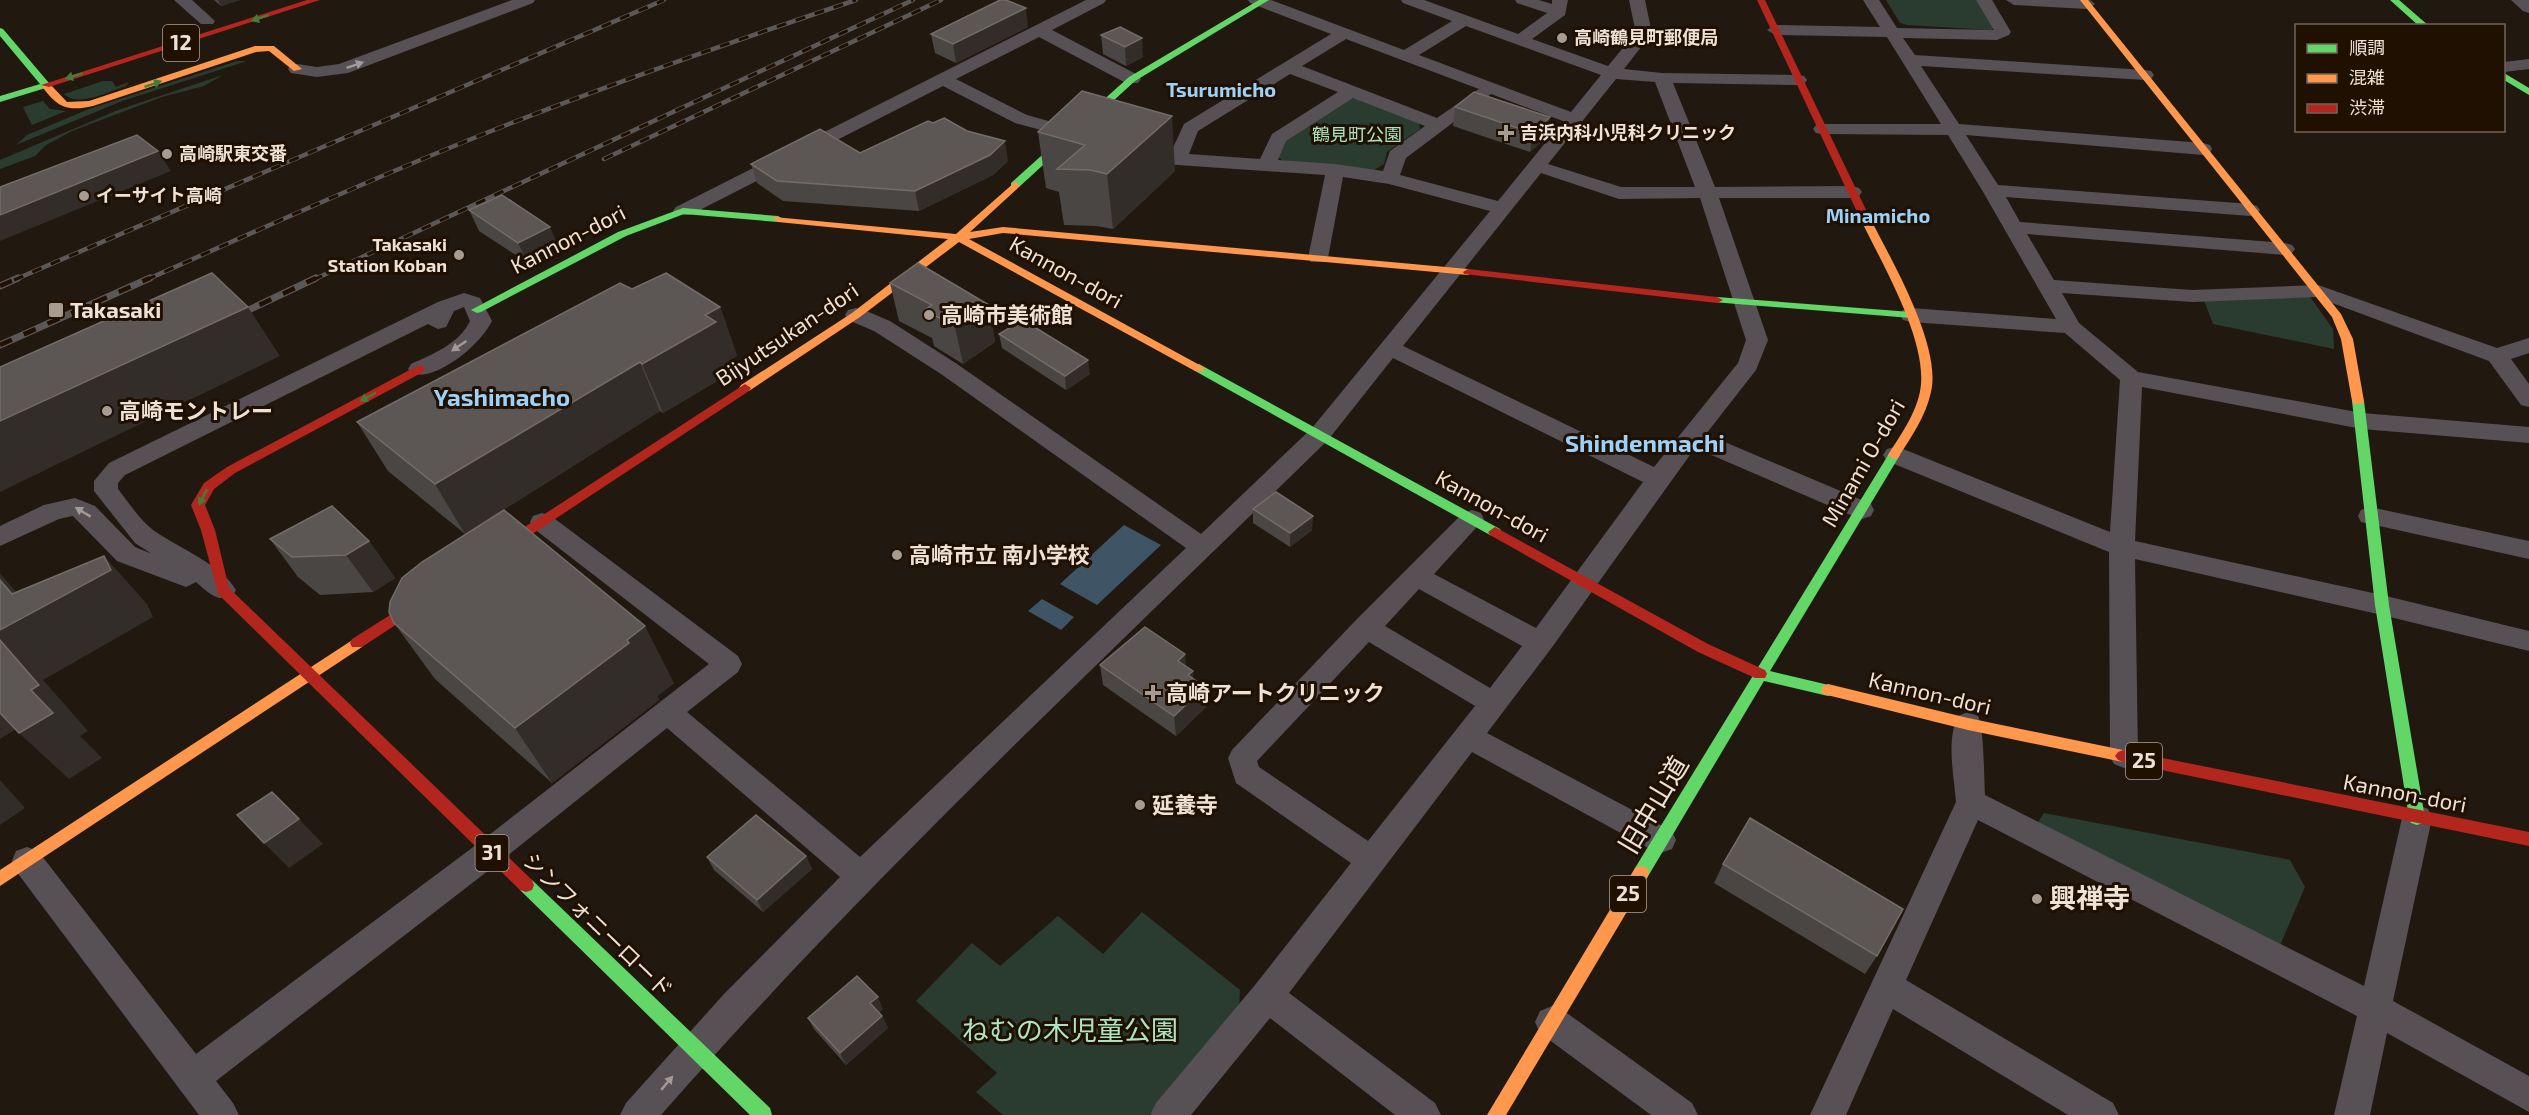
<svg xmlns="http://www.w3.org/2000/svg" width="2529" height="1115" font-family="'Exo 2','Noto Sans JP',sans-serif">
  <rect width="100%" height="100%" fill="#211910"/>
  <path fill="#2a3c30" d="M1886 0H1978L1995 27 1992 30 1907 25 1900 23Z
    M237 61H247L122 101 16 145 27 135 89 109Z
    M223 75 204 86 162 97 72 131 46 145 35 156 0 169V160L118 110Z
    M103 81H112L116 87 129 82 126 86C110 91 78 108 64 94Z
    M1356 98 1419 123 1420 129 1387 152 1384 164 1374 170 1285 162 1279 158 1285 138 1347 99Z
    M43 101 50 109 66 111 32 125 23 107Z
    M2308 294 2333 329 2334 349 2213 324 2203 298Z
    M2044 813 2290 860 2305 887 2278 950 2035 827Z
    M1142 912 1240 990 1239 1009 1149 1115H1003L976 1092 997 1073 916 1001 972 943 1000 966 1058 916 1103 954Z"/>
  <path fill="#3f5465" d="M1124 525 1161 545 1097 605 1060 584Z
    M1042 599 1074 617 1061 630 1028 611Z"/>
  <g fill="none" stroke-linecap="round" stroke-linejoin="round">
    <path fill="#575156" fill-rule="evenodd" d="M174 0H192L215 21 213 24H201Z
      M512 0H535L533 3 348 73 317 77 291 73 288 69 291 65 297 64 317 67 339 64Z
      M1086 0H1106L1104 3 1052 30 1138 75 1141 79 1138 83H1126L1039 37 956 79 1027 115 1084 131 1087 135 1084 139 1078 140 1015 123 943 86 690 215H676L673 211 676 207Z
      M1248 0H1271L1404 50 1452 21 1403 3 1401 0H1424L1518 34 1547 13 1517 3 1515 0H1539L1552 4V0H1568L1565 15 1532 39 1608 66 1632 37 1635 29 1629 0H1645L1651 29 1648 38 1624 69 1662 73 1798 75 1804 76 1807 80 1804 84 1798 85 1673 83 1715 187 1852 186 1859 188 1862 192 1859 196 1852 198H1719L1768 340 1756 370 1706 434 1871 504 1874 510 1871 516 1862 519 1853 516 1695 448 1550 650 1487 733 1672 831 1676 840 1672 849 1661 853 1650 849 1472 752 1289 993 1435 1103 1441 1115H1395L1270 1018 1191 1115H1150L1156 1103 1255 985 1351 863 1236 783 1228 758 1232 750 1356 620 1463 513 1472 510 1481 513 1484 519 1434 574 1536 628 1643 482 1393 358 1328 440C1102 661 870 877 661 1115H620L626 1103 724 994 840 877 667 728 502 860 216 1081 233 1103 239 1115H199L16 871 12 861 16 851 27 847 38 851 196 1054 480 842 709 664 533 528 530 522 533 516 542 513 551 516 738 656 742 664 738 672 687 712 860 857 1186 548 941 374 874 331 848 320 845 315 848 310 856 308 864 310 890 321 957 364 1201 534 1312 428 1490 211 1389 184 1343 177 1328 258 1325 262H1311L1308 258 1325 175 1178 165 1158 163 1133 156 1131 152 1133 148 1140 146 1171 152 1184 124 1331 34 1250 3ZM1466 26 1601 75 1571 112 1419 55ZM1346 39 1479 89 1437 118 1302 66ZM1290 74 1338 92 1272 134 1260 159 1189 154 1198 131ZM1616 79 1655 82 1695 187H1621L1548 164ZM1491 94 1563 121 1498 201 1400 175 1406 158ZM1353 98 1425 126 1390 151 1383 171 1335 164 1278 160 1286 141ZM1541 173 1619 199 1700 198 1746 340 1738 363 1654 467 1403 346ZM1419 589 1522 646 1490 688 1385 626ZM1369 642 1475 706 1368 841 1259 767 1257 761Z
      M1863 0H1879L1897 28 1994 30 1976 0H1992L2011 32 2009 35 1997 40 1903 38 1915 55 2145 70 2151 71 2154 75 2151 79 2145 80 1921 66 1959 124 2203 143 2210 145 2212 149 2210 153 2203 155 1966 135 1998 185 2250 204 2257 206 2260 210 2257 214 2250 216 2006 197 2020 222 2285 243 2292 245 2295 249 2292 253 2285 255 2027 234 2054 280 2192 290 2318 285 2497 348 2529 338V353L2511 359 2529 384V407L2521 405 2489 361 2316 297 2192 302 2062 293 2079 323 2138 372 2362 413 2529 427V443L2362 429 2142 387 2135 541 2382 595 2529 631V651L2382 615 2135 559 2138 756 2134 764 2124 768 2114 764 2110 756 2109 552 1887 461 1883 455 1887 449 1895 447 1903 449 2110 532 2120 380 2065 333 1911 322 1903 320 1900 315 1903 310 1911 308 2056 319 1982 190 1948 135 1822 134 1816 133 1813 129 1816 125 1822 124H1941L1887 37 1775 35 1767 30 1775 25 1880 27Z
      M2006 0H2090L2095 4 2087 9 2014 5Z
      M2511 0H2529V13L2523 11Z
      M2529 59V69L2504 72V62Z
      M464 293 480 298 492 321C481 344 438 381 411 374L408 369 411 364C433 354 459 344 470 321L464 307 454 311 446 327 438 329 428 324 125 475 118 483V489C129 503 141 522 156 532 179 548 222 565 236 590L232 597C216 602 208 592 196 582L186 587 117 561 73 516 59 519 0 546V526L44 505 75 498 95 506 135 547 152 554 135 543 94 491V481L109 463 438 302Z
      M2370 507 2529 541V559L2361 522 2358 516 2361 510Z
      M1968 712 1978 716C1984 728 1984 777 1985 795L2364 986 2402 818 2406 809 2417 805 2428 809 2432 818 2393 1001 2529 1076V1112L2387 1033 2370 1115H2334L2357 1016 1978 820 1906 980 2113 1103 2119 1115H2068L1893 1009 1846 1115H1810L1956 802C1954 776 1946 740 1958 716Z
      M1552 1006 1564 1011 1692 1103 1698 1115H1651L1540 1033 1535 1022 1540 1011Z"/>
    <path fill="#63d668" fill-rule="evenodd" d="M1259 0H1269L1135 81 1019 187H1011V183L1129 77Z
      M2390 0H2399L2429 26H2419Z
      M0 28 3 29 49 83V87L0 102V96L40 84 0 36Z
      M2504 73 2529 88V95L2504 80Z
      M683 208 778 216 783 219 778 222 684 214 626 236 481 312 477 313 471 310 618 232Z
      M1717 297 1911 312 1917 315 1911 318 1713 302V298Z
      M1199 364 1500 529 1502 532 1495 537 1490 535 1195 371 1193 368 1195 365Z
      M2358 397 2364 401 2389 605 2425 818 2423 823 2417 825 2411 823 2409 818 2375 605 2352 401Z
      M1894 451 1900 455 1770 671 1833 686 1835 690 1833 694 1828 696 1764 681 1647 878 1641 880 1635 878 1633 873 1635 868 1890 452Z
      M526 878 532 880 770 1108 772 1115H750L520 890 518 885 520 880Z"/>
    <path fill="#ff974d" fill-rule="evenodd" d="M2080 0H2088L2341 314 2353 339 2364 401 2362 404H2354L2352 401 2341 339 2332 317Z
      M255 46H274L302 69 294 71 269 51 256 52 93 106C66 112 57 107 41 85L49 83 67 102 89 101Z
      M1015 182 1020 185 1019 187 970 232 1003 227 1468 269 1473 272 1468 275 1003 233 969 239 1205 368 1203 371H1195L959 242 860 317 749 391H741L739 388 741 385 852 313 948 239 778 222 773 219 774 217 956 234Z
      M1864 213 1869 216C1890 258 1942 345 1931 392 1926 416 1911 437 1898 458L1894 459 1888 455C1901 434 1919 410 1921 384 1925 335 1880 260 1859 216Z
      M357 637 362 639 364 643 362 647 0 886V870Z
      M1828 684 1968 718 2123 750 2128 752 2131 756 2128 760 2123 762 1968 730 1823 694 1821 690 1823 686Z
      M1641 866 1647 868 1649 873 1647 878 1506 1115H1487L1635 868Z"/>
    <path fill="#b3261e" fill-rule="evenodd" d="M307 0H320L49 87 41 85Z
      M1757 0H1765L1869 216 1868 218H1860L1859 216Z
      M1468 269 1717 297 1723 300 1717 303 1464 274 1463 272Z
      M419 365 423 366 425 369 423 372 235 473 214 489 205 505 215 530 229 588 532 880 534 885 532 890 526 892 520 890 218 594 201 530 191 505 204 483 227 467Z
      M745 384 751 388 749 391 496 558H486L484 555 486 552Z
      M1495 527 1708 644 1765 670 1767 674 1765 678H1755L1698 652 1490 535 1488 532Z
      M430 590 435 591 437 595 435 599 362 647H352L350 643 352 639Z
      M2123 750 2529 832V846L2123 762 2118 760 2115 756 2118 752Z"/>
    <g stroke="#5d5858" stroke-width="4.5">
      <path id="rail-far1" d="M604 159 941 0
        M14 280 664 0
        M146 280C267 226 387 172 509 124 624 79 740 39 856 0
        M313 280 913 0"/>
    </g>
    <g stroke="#5d5858" stroke-width="7">
      <path id="rail" d="M0 286 18 278
        M236 316 316 278
        M0 345 150 278"/>
    </g>
    <use href="#rail-far1" stroke="#1f1001" stroke-width="3" stroke-dasharray="10" stroke-linecap="butt"/>
    <use href="#rail" stroke="#1f1001" stroke-width="4.5" stroke-dasharray="13" stroke-linecap="butt"/>
  </g>
  <path fill="#4a4644" d="M214 0H240L221 6Z
    M1028 27 956 63 935 53 931 34Z
    M1101 35 1143 57 1126 66 1103 54Z
    M1082 91 1175 171 1113 229 1096 226 1064 225 1059 192 1046 188 1038 132Z
    M1455 107 1547 137 1530 152 1453 126Z
    M860 153 1008 161 993 175 919 211 783 201 757 183 751 164Z
    M469 210 559 248 528 263 479 231Z
    M890 283 989 305 995 342 963 364 934 346 932 338 899 321Z
    M632 289 720 307 737 356 730 360 734 371 663 413 660 411 465 534 388 471 357 422Z
    M999 334 1090 374 1066 390 1002 348Z
    M1253 509 1312 530 1290 547 1253 523Z
    M270 539 369 541 395 578 373 592 320 595 298 577Z
    M394 623 674 683 657 696 659 700 552 783 435 679Z
    M1100 665 1186 666 1193 671V679L1206 707 1176 736 1103 685Z
    M806 856 812 869 763 912 714 870 707 857Z
    M1723 864 1877 956 1865 974 1714 883Z
    M883 1009 879 1012 882 1016 888 1028 846 1065 814 1029 808 1018Z"/>
  <path fill="#322d29" d="M218 0H240L221 6Z
    M1026 8 1028 27 956 63 953 44Z
    M1142 38 1143 57 1126 66 1125 47Z
    M1172 116 1175 171 1113 229 1107 174Z
    M1550 117 1547 137 1530 152 1533 133Z
    M1005 141 1008 161 993 175 919 211 915 191Z
    M158 151 171 171 0 241V215Z
    M550 227 559 248 528 263 518 243Z
    M989 305 995 342 963 364 955 327Z
    M248 307 280 356 0 492V421Z
    M720 307 737 356 730 360 734 371 663 413 642 364 705 315Z
    M1088 360 1090 374 1066 390 1065 376Z
    M640 362 660 411 465 534 435 484Z
    M1313 516 1312 530 1290 547V533Z
    M369 541 395 578 373 592 346 555Z
    M104 556 147 604 153 617 43 680 88 731 80 736 102 758 69 779 19 733 31 690 0 640V630L12 594 0 580V573L33 612Z
    M645 626 674 683 657 696 659 700 552 783 515 728Z
    M1185 654 1187 674 1178 661Z
    M1193 671 1194 691 1188 675Z
    M1205 687 1206 707 1176 736 1174 716Z
    M0 707 21 726 0 739Z
    M0 780 25 808 0 825Z
    M299 819 323 844 289 868 264 843Z
    M806 856 812 869 763 912 757 900Z
    M878 997 883 1009 876 1015 870 1003Z
    M882 1016 888 1028 846 1065 840 1053Z"/>
  <path fill="#5c5754" stroke="#736c68" stroke-width="1.5" d="M1000 0H1006L1026 8 953 44 931 34Z
    M1120 27 1142 38 1125 47 1101 35Z
    M1082 91 1172 116 1107 174 1090 170 1057 169 1085 145 1038 132Z
    M1474 92 1550 117 1533 133 1455 107Z
    M944 118 967 131 1005 141 990 155 915 191 777 181 751 164 820 129 860 153 928 121 933 123Z
    M137 135 158 151 0 215V187Z
    M502 195 550 227 518 243 469 210Z
    M918 263 989 305 955 327 936 316 926 309 932 305 890 283Z
    M212 273 248 307 0 421V367Z
    M666 273 720 307 705 315 716 322 642 364 640 362 435 484 357 422 620 283 632 289Z
    M1023 320 1088 360 1065 376 999 334Z
    M1276 492 1313 516 1290 533 1253 509Z
    M332 506 369 541 346 555 292 557 270 539Z
    M504 510 645 626 627 640 629 643 515 728 394 623 389 612 390 602 402 578 422 562Z
    M104 556 111 570 0 630V580L12 594Z
    M1145 627 1185 654 1178 661 1193 671 1188 675 1205 687 1174 716 1100 665Z
    M0 640 39 685 31 690 53 713 19 733 0 713Z
    M272 792 299 819 264 843 237 815Z
    M756 815 806 856 757 900 707 857Z
    M1750 818 1903 909 1877 956 1723 864Z
    M857 976 878 997 870 1003 882 1016 840 1053 808 1018Z"/>
  <defs><path id="oneway-solid" d="M-6-.8H1V-3.2L6.5 0L1 3.2V.8H-6Z" transform="scale(1.5)"/></defs>
  <g fill="#447d3a">
    <use href="#oneway-solid" transform="translate(260 18) rotate(162)"/>
    <use href="#oneway-solid" transform="translate(74 76) rotate(163)"/>
    <use href="#oneway-solid" transform="translate(153 84) rotate(-19)"/>
    <use href="#oneway-solid" transform="translate(368 397) rotate(152)"/>
    <use href="#oneway-solid" transform="translate(203 497) rotate(117)"/>
  </g>
  <g fill="#a29a96">
    <use href="#oneway-solid" transform="translate(355 65) rotate(-19)"/>
    <use href="#oneway-solid" transform="translate(459 346) rotate(146)"/>
    <use href="#oneway-solid" transform="translate(83 512) rotate(-149)"/>
    <use href="#oneway-solid" transform="translate(667 1083) rotate(-50)"/>
  </g>
  <g fill="#a69c91" stroke="#1f1001" stroke-width="2">
    <circle cx="1562" cy="38" r="6"/>
    <path d="M1503 124h6v6h6v6h-6v6h-6v-6h-6v-6h6z"/>
    <circle cx="167" cy="154" r="6"/>
    <circle cx="84" cy="196" r="6"/>
    <circle cx="459" cy="255" r="6"/>
    <rect x="48" y="302" width="16" height="16" rx="3"/>
    <circle cx="929" cy="315" r="6"/>
    <circle cx="107" cy="411" r="6"/>
    <circle cx="897" cy="555" r="6"/>
    <path d="M1150 684h6v6h6v6h-6v6h-6v-6h-6v-6h6z"/>
    <circle cx="1140" cy="805" r="6"/>
    <circle cx="2037" cy="899" r="6"/>
  </g>
  <g text-anchor="middle" stroke-width="6" stroke-linejoin="round" paint-order="stroke">
    <g font-size="18" font-weight="bold" fill="#eee2d7" stroke="#1f1001" text-anchor="start">
      <text x="1574" y="44">高崎鶴見町郵便局</text>
      <text x="1520" y="139">吉浜内科小児科クリニック</text>
      <text x="179" y="160">高崎駅東交番</text>
      <text x="96" y="202">イーサイト高崎</text>
      <text x="447" y="251" text-anchor="end">Takasaki<tspan x="447" dy="21">Station Koban</tspan></text>
    </g>
    <g font-size="18" fill="#ace4c3" stroke="#1f1001">
      <text x="1357" y="141">鶴見町公園</text>
    </g>
    <g font-size="20" font-weight="bold" fill="#9cd1fa" stroke="#1f1001">
      <text x="1221" y="97">Tsurumicho</text>
      <text x="1878" y="223">Minamicho</text>
    </g>
    <g fill="#1f1001" stroke="#b0a397" stroke-width="1.5">
      <rect x="163" y="25" width="36" height="36" rx="4.5"/>
      <rect x="2126" y="743" width="36" height="36" rx="4.5"/>
      <rect x="475.5" y="835" width="33" height="36" rx="4.5"/>
      <rect x="1610" y="876" width="36" height="36" rx="4.5"/>
    </g>
    <g font-size="21" font-weight="bold" fill="#eee2d7">
      <text x="181" y="50">12</text>
      <text x="2144" y="768">25</text>
      <text x="492" y="860">31</text>
      <text x="1628" y="901">25</text>
    </g>
    <g font-size="22" fill="#eee2d7" stroke="#1f1001">
      <text transform="translate(568 239) rotate(-27)" y="8">Kannon-dori</text>
      <text transform="translate(1066 272) rotate(29)" y="8">Kannon-dori</text>
      <text transform="translate(787 334) rotate(-34)" y="8">Bijyutsukan-dori</text>
      <text transform="translate(1863 463) rotate(-60)" y="8">Minami O-dori</text>
      <text transform="translate(1492 506) rotate(29)" y="8">Kannon-dori</text>
      <text transform="translate(1930 693) rotate(13)" y="8">Kannon-dori</text>
      <text transform="translate(2405 793) rotate(11)" y="8">Kannon-dori</text>
      <text transform="translate(598 925) rotate(44)" y="8">シンフォニーロード</text>
    </g>
    <g font-size="22" font-weight="bold" fill="#eee2d7" stroke="#1f1001" text-anchor="start">
      <text x="70" y="318">Takasaki</text>
      <text x="941" y="323">高崎市美術館</text>
      <text x="119" y="419">高崎モントレー</text>
      <text x="909" y="563">高崎市立 南小学校</text>
      <text x="1166" y="701">高崎アートクリニック</text>
      <text x="1152" y="813">延養寺</text>
    </g>
    <g font-size="24" font-weight="bold" fill="#9cd1fa" stroke="#1f1001">
      <text x="502" y="406">Yashimacho</text>
      <text x="1645" y="452">Shindenmachi</text>
    </g>
    <g font-size="27" fill="#eee2d7" stroke="#1f1001">
      <text transform="translate(1654 805) rotate(-59)" y="9">旧中山道</text>
    </g>
    <g font-size="27" font-weight="bold" fill="#eee2d7" stroke="#1f1001" text-anchor="start">
      <text x="2049" y="908">興禅寺</text>
    </g>
    <g font-size="27" fill="#ace4c3" stroke="#1f1001">
      <text x="1070" y="1040">ねむの木児童公園</text>
    </g>
  </g>
  <rect x="2295" y="24" width="210" height="108" fill="#1f1001" stroke="#726457" stroke-width="1.5"/>
  <rect x="2307" y="44" width="30" height="9" fill="#63d668" stroke="#726457" stroke-width="1.5"/>
  <text x="2349" y="54" font-size="18" fill="#eee2d7">順調</text>
  <rect x="2307" y="74" width="30" height="9" fill="#ff974d" stroke="#726457" stroke-width="1.5"/>
  <text x="2349" y="84" font-size="18" fill="#eee2d7">混雑</text>
  <rect x="2307" y="104" width="30" height="9" fill="#b3261e" stroke="#726457" stroke-width="1.5"/>
  <text x="2349" y="114" font-size="18" fill="#eee2d7">渋滞</text>
</svg>
